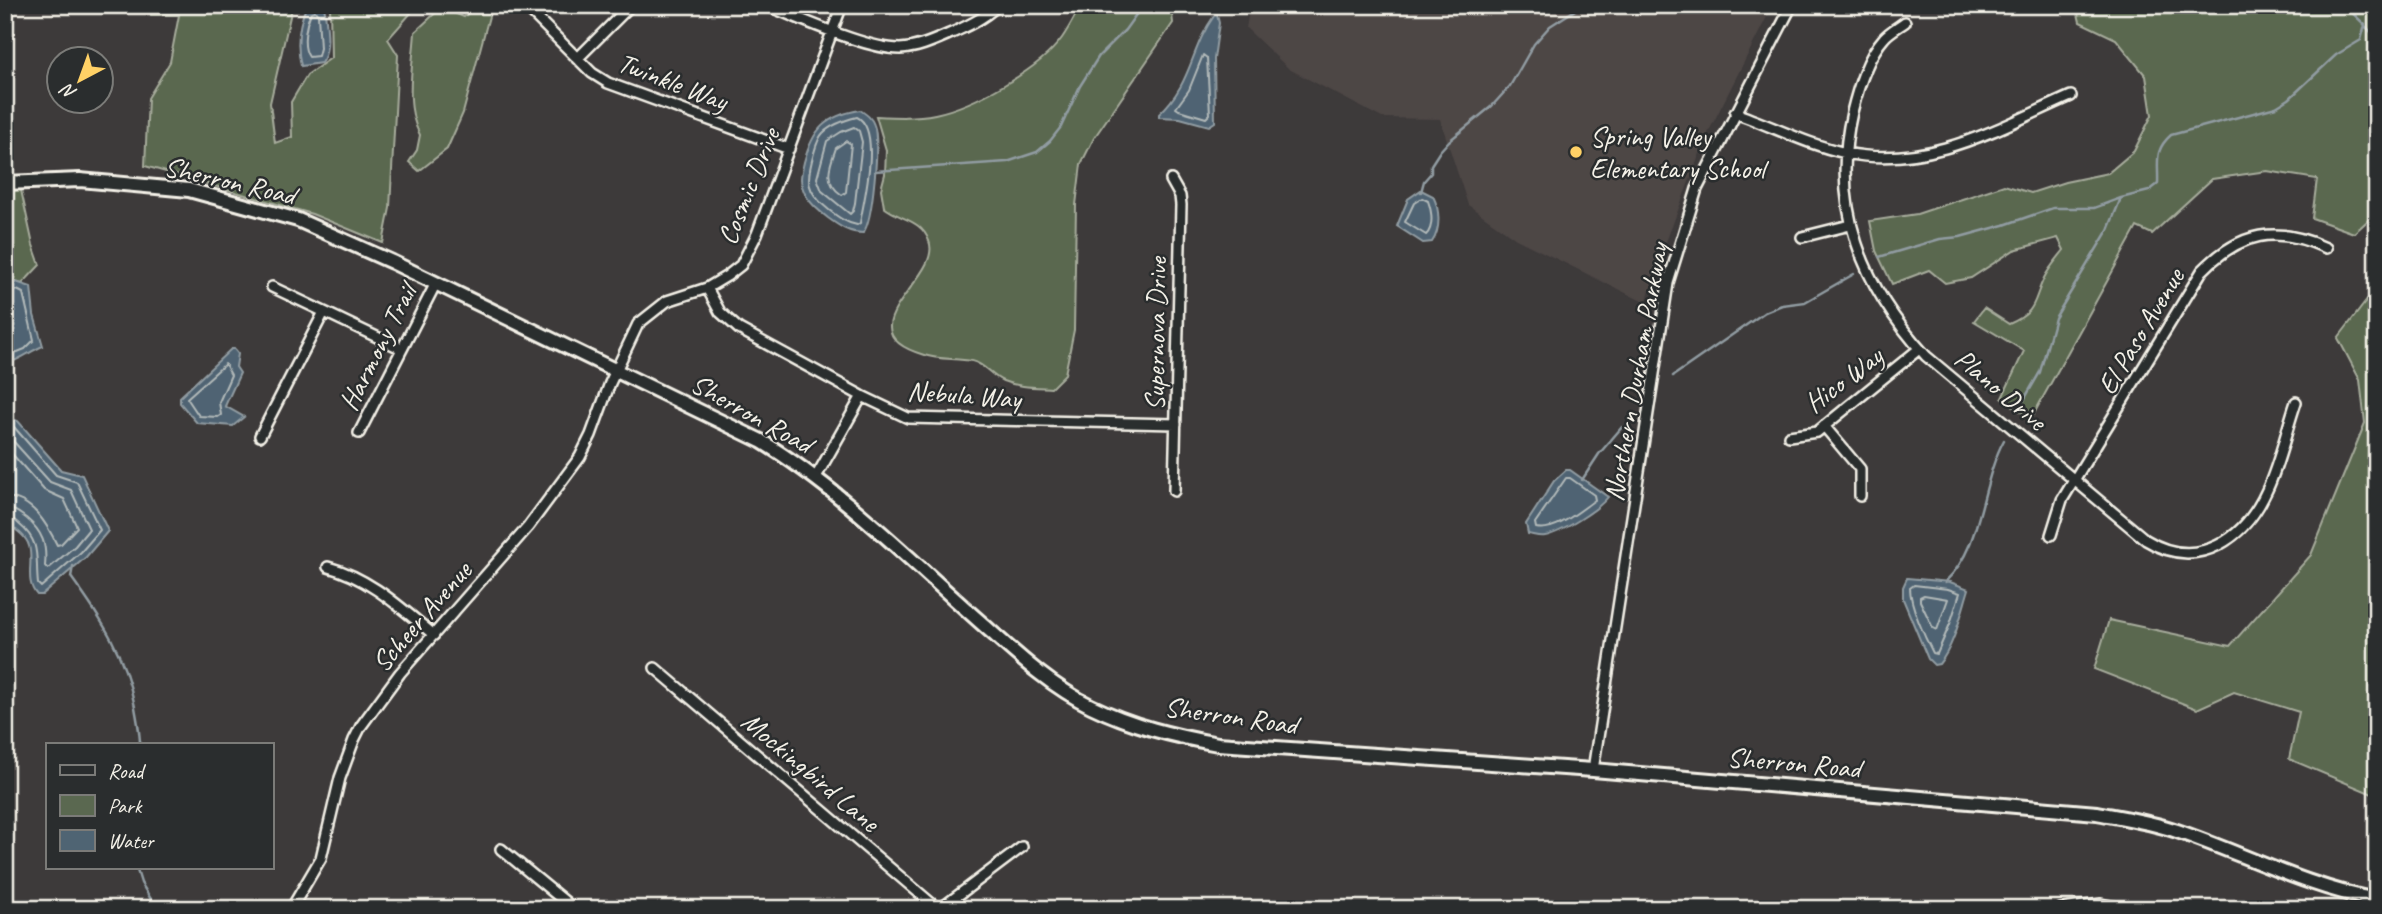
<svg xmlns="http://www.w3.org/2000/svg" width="2382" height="914" font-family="Caveat,sans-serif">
  <rect width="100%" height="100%" fill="#3d3a3a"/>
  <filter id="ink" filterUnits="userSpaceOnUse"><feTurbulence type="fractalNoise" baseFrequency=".0143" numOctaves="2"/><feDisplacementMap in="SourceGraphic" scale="14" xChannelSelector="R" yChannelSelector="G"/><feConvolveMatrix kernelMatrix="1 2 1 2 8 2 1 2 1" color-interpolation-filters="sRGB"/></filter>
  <g filter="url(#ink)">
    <path fill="#4d4645" d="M1250 5H1773L1707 135 1659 260 1646 303 1516 239 1468 205 1440 119 1382 118 1289 69 1246 28Z"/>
    <path fill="#5a6850" stroke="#a7ac9c" stroke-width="2" d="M150 5H297L291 12 270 103 275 143 292 137 291 102 307 75 331 58 330 5H418L388 39 398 55 390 208 383 243 312 214 145 166 148 98 170 62 179 15H151Z
      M444 5H452L454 13 464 17 476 5H492L463 113 447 149 419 171 409 162 417 150 420 135C404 106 413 64 415 32Z
      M1081 5H1171L1173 23 1094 138 1081 164 1076 205 1074 330 1065 374 1051 388C1035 387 1018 387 1003 381 991 376 985 364 972 361 956 358 939 360 924 355 838 330 944 278 929 241 921 219 900 220 884 207L881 189 885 174 886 150 876 116C896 117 915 118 935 114 973 106 1039 70 1062 38 1069 28 1075 16 1081 5Z
      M2076 5H2377V216L2374 215 2354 233 2312 218 2317 179 2267 171 2212 179 2152 234 2137 227 2031 419 2002 398 2024 351 1974 321 1984 308 2009 324C2038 311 2032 303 2044 278 2049 268 2057 259 2064 250L2058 238 2014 250 1971 278 1945 283 1929 270 1892 284 1876 251 1870 221 1917 214 2004 185 2031 193 2065 182 2108 173 2134 151 2152 115 2146 76 2116 39 2080 22Z
      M5 190H21L33 245 40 265 22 284 16 282 5 286Z
      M2371 295 2377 298V620L2372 626 2374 663 2377 670V796L2289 759 2299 712 2234 692 2197 709 2094 669 2109 620 2230 646 2311 555 2365 423 2360 380 2338 338Z"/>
    <path fill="#4f6473" stroke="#919ca2" stroke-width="2" d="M307 5H324C326 22 332 50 321 63L301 66C296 45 298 25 307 5Z
      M1217 15 1219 23 1214 59 1215 122 1209 126 1180 118 1159 117V114C1192 84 1190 49 1214 16Z
      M860 110C866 114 872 118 874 125 880 141 873 221 863 233 849 233 839 226 828 218 818 210 807 201 803 189 799 180 802 171 804 162 813 129 825 116 860 110Z
      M1421 190 1433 196C1440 210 1441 229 1432 242L1423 243 1397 226 1408 199Z
      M16 282 31 287 34 315 43 346C30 351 21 360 5 364V286Z
      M231 349H234L238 354 236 367 240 373 225 406 244 417 233 426 197 423 180 403V397Z
      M5 416 18 421 61 470 82 475 108 531 86 557 42 595H37C24 581 34 562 29 546 26 535 13 528 5 522Z
      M1566 470H1570L1608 497C1598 510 1561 533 1545 536 1539 537 1534 535 1528 534L1526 524 1554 481Z
      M1907 578 1950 582 1969 589C1962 611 1954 647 1939 664L1934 665 1928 659 1903 599V587Z"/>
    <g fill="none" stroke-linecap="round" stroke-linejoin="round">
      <path stroke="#b2b9b9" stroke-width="2" d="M315 11 318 15 320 48 318 56 309 57C301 46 306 24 311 12Z
        M1203 55 1207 58 1210 114 1206 118 1179 110 1176 108 1189 90Z
        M857 117C882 129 864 200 860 223L857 225C846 223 838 217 829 210 805 191 806 180 814 153 816 146 818 138 823 133 832 124 845 120 857 117Z
        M854 127 859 131 862 142 855 203 853 211 850 214 822 191 817 178 827 141 841 132Z
        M846 141 851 144 846 192 842 195C823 182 829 167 836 148Z
        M1422 198 1428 201C1432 212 1434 227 1426 235L1405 222 1414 203Z
        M5 293 17 290 23 293 34 340 25 349 5 357
        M225 364 231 375 219 402 221 415 218 417 199 416 187 398Z
        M5 423 14 427 56 475 77 482 100 530 81 552 41 587 38 584C35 559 42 543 20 525 15 520 12 518 5 517
        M5 432 50 482 71 490 89 529 75 546 48 569 45 566C47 545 43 532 26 518 19 513 15 509 5 508
        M5 446 44 490 64 499 77 527 61 544 57 545C47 524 32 498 5 497
        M1566 478H1570L1594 495 1595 500C1579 511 1556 532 1536 528L1535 523Z
        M1914 585 1948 589 1960 593 1950 624 1937 654 1933 653C1925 638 1910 605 1910 588Z
        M1924 595 1948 599 1937 630 1933 628 1920 601V597Z"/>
      <path stroke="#919ca2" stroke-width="2.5" d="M2155 5 2165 8 2171 5
        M2365 26 2377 38
        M2377 116 2371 119 2372 130 2377 140
        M875 171 1007 162 1037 152 1050 141 1061 127 1080 86 1099 56 1125 30 1140 9V5
        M1421 192 1424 181 1431 173V165L1440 151 1449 141 1492 106 1510 86 1534 44 1550 26 1583 5
        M1879 257 1940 239 1960 237 2004 225 2053 208H2094L2121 198 2149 191 2158 184C2159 162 2153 151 2171 135L2276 107 2289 99 2336 55 2361 40 2365 25 2344 5
        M1673 376 1765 312 1782 305 1805 302 1854 274
        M2018 410 2040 372 2055 318 2108 230 2121 198
        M1582 480 1599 454 1622 427
        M73 566 71 577C102 620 125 654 135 707 137 719 140 732 140 744
        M1945 582C1983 546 1980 484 2004 440
        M136 867 141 883 157 909"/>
      <g stroke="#f4f1e8" stroke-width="14">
        <path id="minor" d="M524 5 592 73 608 83 789 149
          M765 5C800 18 865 49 900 49 917 48 931 42 947 35 966 27 983 19 998 5
          M1905 22C1898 27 1889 32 1884 38 1867 57 1858 88 1852 112 1830 207 1862 286 1926 356L2146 540C2198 572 2245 539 2267 490 2280 462 2286 431 2296 402
          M577 59 631 5
          M1735 113C1772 126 1808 145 1846 153 1928 170 1998 128 2071 96
          M1171 180 1180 196 1181 205 1174 491
          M1802 237 1850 225
          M272 287 402 349
          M707 288 720 312 739 329 862 396 908 418 1176 424
          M1824 426 1860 469V496
          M359 433 436 283
          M260 436 324 312
          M1789 436 1817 432 1919 349
          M816 477 862 396
          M2051 535 2062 500 2202 271C2240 232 2276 225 2326 248
          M328 567C370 578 401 608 434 635
          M655 668 938 909
          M1593 770 1668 283 1697 189 1792 5
          M501 849 574 909
          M291 909 321 858 340 778 354 740 361 726 400 673 528 527 580 457 591 435 610 383 638 324 667 301 707 288 727 276 741 265 757 234 842 5
          M940 909 1022 847
          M2061 909 2101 904 2127 909"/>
      </g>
      <g stroke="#f4f1e8" stroke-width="18">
        <path id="secondary" d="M5 183 80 180 189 190 298 220 392 262 761 441C841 490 908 558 978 620 1013 651 1048 685 1091 706 1132 726 1174 736 1218 744L1593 770 2097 813C2124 818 2151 822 2177 831 2244 854 2306 887 2377 900"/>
      </g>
      <use href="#minor" stroke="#2a2d2e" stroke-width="9"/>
      <use href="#secondary" stroke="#2a2d2e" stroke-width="12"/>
    </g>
  </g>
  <circle fill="#ffd166" stroke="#2a2d2e" stroke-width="2.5" cx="1576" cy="152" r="7"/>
  <g text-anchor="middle" stroke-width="5" stroke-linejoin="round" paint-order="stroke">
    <g font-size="28" fill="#f4f1e8" stroke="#2a2d2e">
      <text transform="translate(673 81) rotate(21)" y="10">Twinkle Way</text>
      <text transform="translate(230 180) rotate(13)" y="10">Sherron Road</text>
      <text transform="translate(748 186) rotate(-68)" y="10">Cosmic Drive</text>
      <text transform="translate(2140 331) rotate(-59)" y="10">El Paso Avenue</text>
      <text transform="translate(1155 334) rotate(-89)" y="10">Supernova Drive</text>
      <text transform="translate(377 347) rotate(-63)" y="10">Harmony Trail</text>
      <text transform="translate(1635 372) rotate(-80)" y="10">Northern Durham Parkway</text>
      <text transform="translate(1843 379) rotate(-37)" y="10">Hico Way</text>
      <text transform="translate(2001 389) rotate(40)" y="10">Plano Drive</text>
      <text transform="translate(964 394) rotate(4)" y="10">Nebula Way</text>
      <text transform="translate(752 413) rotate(29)" y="10">Sherron Road</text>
      <text transform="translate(421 616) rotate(-49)" y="10">Scheer Avenue</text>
      <text transform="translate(1231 715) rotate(8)" y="10">Sherron Road</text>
      <text transform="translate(1794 762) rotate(5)" y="10">Sherron Road</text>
      <text transform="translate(811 771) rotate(40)" y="10">Mockingbird Lane</text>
    </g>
    <g font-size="28" fill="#f4f1e8" stroke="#2a2d2e" text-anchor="start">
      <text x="1590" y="146">Spring Valley<tspan x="1590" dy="32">Elementary School</tspan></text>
    </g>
  </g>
  <rect width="2382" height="914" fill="none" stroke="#2a2d2e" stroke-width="28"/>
  <rect x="14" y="14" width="2354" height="886" fill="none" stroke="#f4f1e8" stroke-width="2.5" filter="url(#ink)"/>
  <rect x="46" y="743" width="228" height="126" fill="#2a2d2e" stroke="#7b7b78" stroke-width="2"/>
  <rect x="60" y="765" width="35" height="10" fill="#2a2d2e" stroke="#7b7b78" stroke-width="2"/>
  <text x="108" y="778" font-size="21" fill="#f4f1e8">Road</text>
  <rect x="60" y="795" width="35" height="21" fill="#5a6850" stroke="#7b7b78" stroke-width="2"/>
  <text x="108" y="813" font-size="21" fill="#f4f1e8">Park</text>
  <rect x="60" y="830" width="35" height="21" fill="#4f6473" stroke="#7b7b78" stroke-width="2"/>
  <text x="108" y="848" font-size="21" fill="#f4f1e8">Water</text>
  <g transform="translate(80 80) rotate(221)"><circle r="33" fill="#2a2d2e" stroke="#7b7b78" stroke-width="2"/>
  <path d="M0-5L12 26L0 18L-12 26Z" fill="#ffd166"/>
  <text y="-10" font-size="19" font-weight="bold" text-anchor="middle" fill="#f4f1e8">N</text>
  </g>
</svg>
